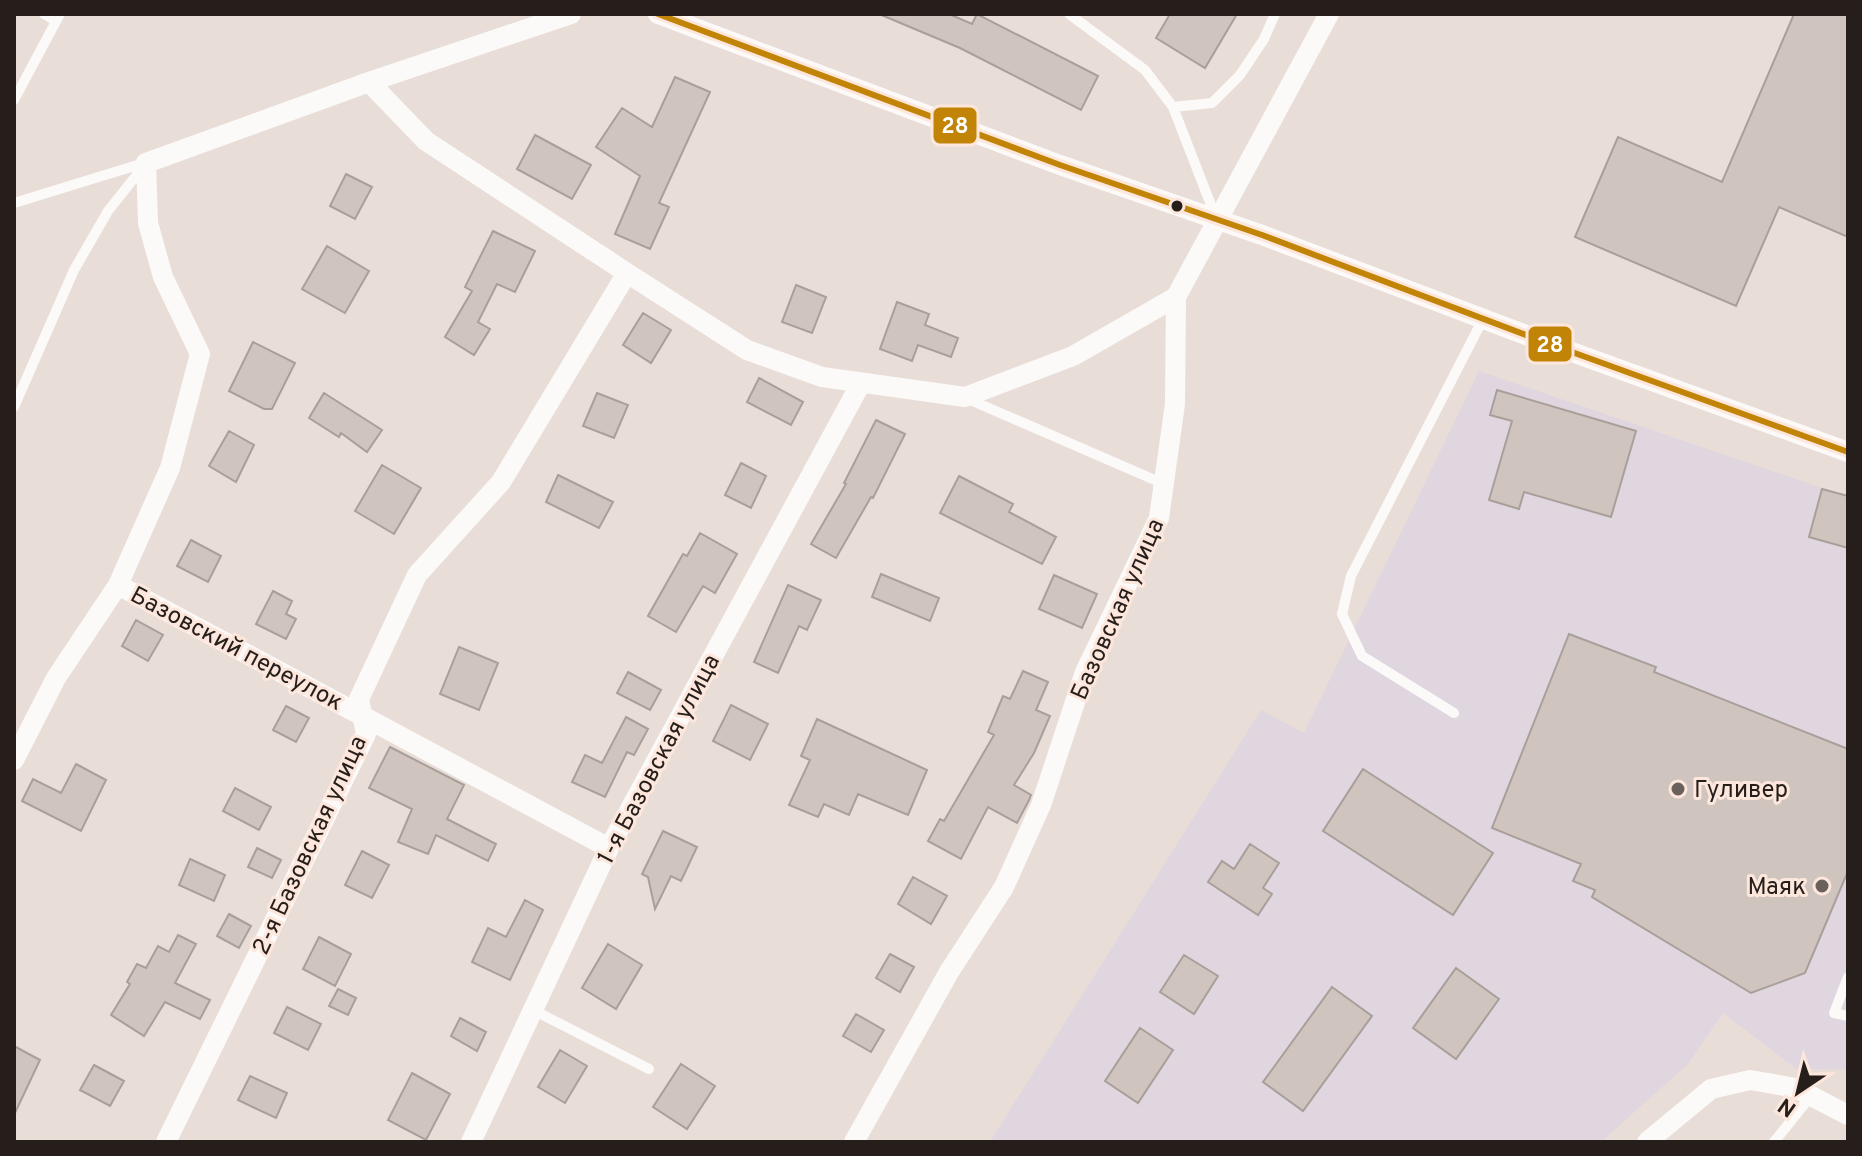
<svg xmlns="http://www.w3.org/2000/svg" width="1862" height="1156" font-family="Overpass,sans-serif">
  <rect width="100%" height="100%" fill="#e9ddd7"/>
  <path fill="#e0d6df" d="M1479 371 1848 497V1070L1795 1068 1723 1013 1688 1064 1601 1142H990L1261 710 1304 733Z"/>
  <path fill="#d0c5be" stroke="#a99f9a" stroke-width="2" d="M879 14H949L972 24 977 14 1098 76 1081 110 960 48Z
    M1170 14H1237L1205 68 1156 38Z
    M1794 14H1848V237L1779 207 1736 306 1575 237 1618 137 1722 182Z
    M675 77 710 92 659 203 669 207 650 249 615 234 640 176 596 147 622 108 652 127Z
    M535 135 591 165 572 199 517 169Z
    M346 174 372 187 355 219 330 206Z
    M493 231 535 251 515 292 497 284 478 322 490 329 474 355 445 337 472 291 465 287Z
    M327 246 369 271 345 313 302 289Z
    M796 285 826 297 812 333 782 322Z
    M897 302 929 314 925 325 958 338 951 357 918 345 912 361 880 349Z
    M643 313 671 330 651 363 623 345Z
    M253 342 295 363 272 409H264L229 391Z
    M759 378 803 402 791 425 747 402Z
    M1497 390 1636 431 1611 517 1524 492 1519 509 1489 500 1512 421 1490 415Z
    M324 393 382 430 367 452 341 433 339 437 309 418Z
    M597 393 628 405 614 438 583 426Z
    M876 420 905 434 873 498 871 497 836 558 811 544 846 484 844 483Z
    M229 431 254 445 236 482 209 466Z
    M741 463 766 476 751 508 725 495Z
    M382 465 421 488 394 534 355 511Z
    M558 475 613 502 599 528 546 502Z
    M959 476 1013 504 1009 512 1056 537 1042 564 940 513Z
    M1822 489 1848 496V548L1809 537Z
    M700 533 737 554 715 593 703 586 676 632 648 616 683 554 687 556Z
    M191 540 221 556 208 582 177 566Z
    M881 574 939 598 930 621 872 597Z
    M1054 575 1097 594 1082 628 1039 609Z
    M788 585 821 600 807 630 799 626 778 673 754 662Z
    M273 591 292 601 286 614 296 619 286 639 256 624Z
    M136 620 163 635 148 661 122 646Z
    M1569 634 1656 667 1654 672 1848 749V871L1805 973 1751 993 1592 897 1595 890 1573 881 1581 864 1492 828Z
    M459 647 498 663 479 710 440 694Z
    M1023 671 1048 682 1036 710 1050 716 1034 753 1014 785 1031 795 1029 800 1017 823 988 807 961 859 928 841 940 819 944 821 994 735 988 732 1003 696 1010 699Z
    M628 672 661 690 650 710 617 693Z
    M731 705 768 724 750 760 713 741Z
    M286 706 309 718 296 742 273 730Z
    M626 717 648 729 634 755 627 752 605 797 572 782 585 755 602 763Z
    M817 719 927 770 908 815 858 794 849 815 824 804 818 817 789 805 810 760 801 756Z
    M390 747 464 785 447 819 496 844 488 861 436 835 428 854 398 842 412 809 369 788Z
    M76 764 106 780 81 831 22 801 33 779 61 793Z
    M1363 769 1493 853 1453 915 1323 831Z
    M235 788 271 807 259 830 223 811Z
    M663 831 697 847 681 881 671 876 655 909 648 877 642 874Z
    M1250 844 1279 863 1263 888 1272 894 1258 915 1208 882 1222 861 1234 869Z
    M257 848 281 860 272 878 248 867Z
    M362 851 389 865 372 898 345 885Z
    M190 859 225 875 214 901 179 885Z
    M913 877 947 896 931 924 898 904Z
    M525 900 543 910 510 980 472 962 488 928 506 937Z
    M229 914 251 926 239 948 217 936Z
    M178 935 196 944 175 983 210 1000 200 1019 165 1002 144 1036 111 1015 130 984 127 982 137 964 146 968 158 946 169 952Z
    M319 937 351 954 335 986 303 969Z
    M608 944 642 965 616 1009 582 988Z
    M890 954 914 967 900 992 876 978Z
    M1184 955 1218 976 1194 1014 1160 992Z
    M1456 968 1499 999 1456 1059 1413 1028Z
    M1332 987 1372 1016 1303 1111 1263 1082Z
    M338 989 356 998 348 1015 329 1006Z
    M287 1007 321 1024 308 1050 274 1033Z
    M856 1014 884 1030 871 1052 843 1036Z
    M460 1018 486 1032 477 1051 451 1036Z
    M1140 1028 1173 1050 1138 1103 1105 1081Z
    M14 1046 40 1060 14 1115Z
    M560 1050 587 1066 565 1103 538 1087Z
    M681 1064 715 1086 687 1129 653 1107Z
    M94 1065 124 1081 110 1106 80 1090Z
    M412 1073 450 1094 426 1140 388 1120Z
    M250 1076 287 1093 276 1118 238 1100Z"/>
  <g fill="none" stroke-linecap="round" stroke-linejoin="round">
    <path stroke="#fcfaf9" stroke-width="10" d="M44 14 56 21
      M1069 14 1145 70 1173 107 1216 218
      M14 100 60 14
      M1173 107 1212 103 1240 75 1264 39 1275 14
      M14 203 144 163
      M968 399 1164 484
      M14 407 74 270 108 211 143 167
      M1454 713 1362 656 1342 614 1351 576 1483 319
      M1848 977 1834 1013 1848 1016
      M533 1010 649 1069
      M1774 1142 1811 1096"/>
    <path stroke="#fcfaf9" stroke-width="20" d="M658 14 1060 165 1262 235 1547 343 1848 452
      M369 82 426 141 627 273 747 350 822 377 965 397 1073 356 1176 297
      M118 585 609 848
      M14 760 56 678 118 585 170 468 200 354 163 277 148 223 146 163 369 82 571 14
      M166 1142 366 734 359 699 417 575 501 482 627 273
      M471 1142 609 848 861 383
      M854 1142 949 972 1004 887 1041 805 1085 672 1159 518 1175 404 1176 297 1329 14
      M1647 1142 1711 1089 1750 1080 1796 1088 1848 1115"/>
    <g stroke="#fde7dd" stroke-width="12">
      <path id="bus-1" d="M658 14 1060 165 1262 235 1547 343 1848 452"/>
    </g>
    <use href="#bus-1" stroke="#c28406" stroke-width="6"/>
  </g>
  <circle fill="#251e1a" stroke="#fde7dd" stroke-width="3" cx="1177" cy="206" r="7"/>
  <g fill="#6a615c" stroke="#fde7dd" stroke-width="3">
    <circle cx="1678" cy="789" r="8"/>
    <circle cx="1822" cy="886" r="8"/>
  </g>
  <g text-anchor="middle" stroke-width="6" stroke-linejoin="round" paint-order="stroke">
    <g font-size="24" fill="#251e1a" stroke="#fde7dd">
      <text transform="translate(1117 609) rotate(-66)" y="8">Базовская улица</text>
      <text transform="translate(237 648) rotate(28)" y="8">Базовский переулок</text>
      <text transform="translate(658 759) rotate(-62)" y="8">1-я Базовская улица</text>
      <text transform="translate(309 845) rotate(-65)" y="8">2-я Базовская улица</text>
    </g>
    <g font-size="24" fill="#251e1a" stroke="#fde7dd" text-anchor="start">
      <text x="1694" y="797">Гуливер</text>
      <text x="1806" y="894" text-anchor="end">Маяк</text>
    </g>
  </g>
  <g stroke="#fde7dd" stroke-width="3">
    <rect x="932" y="106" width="46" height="39" rx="8" fill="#c28406"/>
    <rect x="1527" y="325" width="46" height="38" rx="8" fill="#c28406"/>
  </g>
  <g font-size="22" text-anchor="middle" font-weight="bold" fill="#fff">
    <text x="955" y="133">28</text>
    <text x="1550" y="352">28</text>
  </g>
  <rect width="1862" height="1156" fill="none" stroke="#251e1a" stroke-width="32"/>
  <g transform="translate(1798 1092) rotate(215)" stroke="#fde7dd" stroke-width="6" paint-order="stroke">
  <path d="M0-6L14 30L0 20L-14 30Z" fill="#251e1a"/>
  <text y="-12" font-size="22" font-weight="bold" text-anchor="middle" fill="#251e1a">N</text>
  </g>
</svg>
